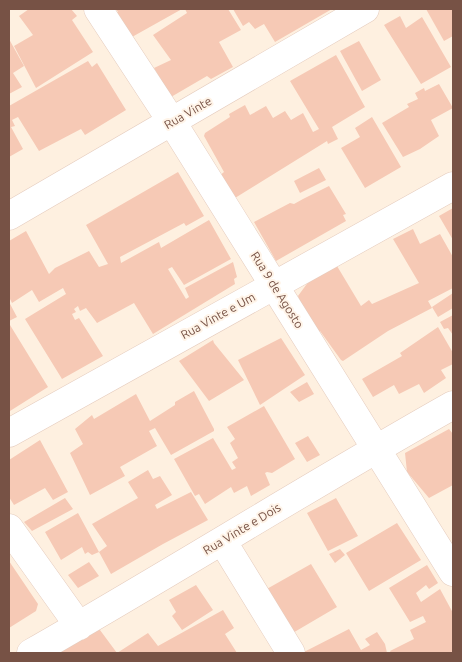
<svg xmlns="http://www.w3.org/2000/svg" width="462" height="662" font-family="Ubuntu,sans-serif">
  <rect width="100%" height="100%" fill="#fef0e0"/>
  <path fill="#f6c9b5" d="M29 9H71L77 16 72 20 93 52 36 88 14 46 33 35 19 16Z
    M116 9H182L132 37 114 14 118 12Z
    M185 9H228L241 30 219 42 233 67 211 79 207 76 171 97 154 68 171 60 153 35 187 13Z
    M233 9H332L275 42 264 24 255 29 249 22 243 26Z
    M426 9H453V36L444 41Z
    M400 16 406 28 422 17 451 67 421 84 384 25Z
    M9 39 24 66 13 73 22 87 9 94Z
    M359 41 381 80 362 91 340 51Z
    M336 55 365 107 332 127 338 139 328 144 327 141 235 198 219 176 224 172 204 136 205 133 230 117 229 114 245 105 250 115 266 106 273 118 285 111 291 120 303 113 313 132 319 129 290 81Z
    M88 61 92 67 97 63 126 110 85 135 81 129 39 151 18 117 12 120 15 126 11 127 23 149 9 157V106Z
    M439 84 453 108 431 120 439 136 420 149 403 157 382 123 409 107 407 104 418 99 415 93 424 88 425 91Z
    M372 117 401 167 365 188 341 148 360 137 355 128Z
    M319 168 326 180 300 193 294 181Z
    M178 172 204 216 186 226 184 223 120 257 121 263 159 242 161 248 209 220 231 259 184 285 172 267 168 269 186 299 189 297 185 288 233 262 237 277 234 279 235 284 153 334 134 303 97 323 86 308 80 311 78 306 74 309 76 312 72 314 75 320 79 318 103 356 62 379 25 319 66 294 63 288 39 302 32 290 12 303 9 297V241L26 231 49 274 55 268 89 251 99 267 108 264 86 225Z
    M329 186 346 214 343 215 346 221 276 261 254 222 290 203 294 204 303 199Z
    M453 208V240L439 216Z
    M413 229 420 244 440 234 453 257V288L428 301 432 308 388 331 343 361 341 360 320 331 316 332 303 310 298 296 309 281 337 266 361 306 369 300 372 304 419 283 393 239Z
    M453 293V308L438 317 432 307Z
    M9 302 17 317 9 321Z
    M453 315V335L448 328 444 329 440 322Z
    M10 325 48 387 10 411 9 326Z
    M438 327 453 353V364L441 370 446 378 424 393 419 384 399 394 394 385 373 397 362 379 402 356 400 353Z
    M281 338 305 375 260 405 238 360Z
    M213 340 214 343 244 380 209 401 179 361Z
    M307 382 314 394 299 402 290 392Z
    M194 391 214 429V431L171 455 155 428 149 431 157 446 120 467 125 476 90 495 70 453 83 444 75 429 92 415 94 419 136 394 150 421 175 405V402Z
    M264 406 295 459 272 473 267 472 265 473 270 485 251 496 247 486 234 493 231 487 205 504 199 494 195 496 174 459 213 438 232 470 236 468 232 462 238 458 230 443 235 439 227 427Z
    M449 429 453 434V485L429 498 407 472 405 453Z
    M308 436 320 455 307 462 295 443Z
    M40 440 68 492 53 500 45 488 14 505 9 497V460Z
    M148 470 153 479 160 476 172 495 155 505 157 509 191 492 208 520 163 544 111 574 99 552 107 546 92 524 138 498 128 482Z
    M65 498 73 509 32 531 24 522Z
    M336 498 358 536 328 551 307 513Z
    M78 513 99 552 92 555 88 552 85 554 82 547 61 560 45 532Z
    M397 523 421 560 369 591 346 553Z
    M340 549 345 555 335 563 329 554Z
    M9 561 38 604 36 611 9 628Z
    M89 562 99 576 78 588 68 575Z
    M311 564 337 607 291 634 265 590Z
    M427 565 438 583 429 589 426 585 416 593 421 602 440 589 453 613V653H391L390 651 414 639 410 630 426 622 423 616 410 622 389 588Z
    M196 585 213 610 182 630 172 616 176 612 169 600Z
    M223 610 234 628 225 634 237 653H52L97 626 117 653 148 633 158 646Z
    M349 629 361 650 370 645 365 639 377 632 385 644 387 653H302Z"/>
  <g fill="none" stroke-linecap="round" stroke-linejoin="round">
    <g stroke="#e5ccbe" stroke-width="29">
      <path id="street" d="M98 9 172 122 453 572
        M9 216 365 9
        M9 433 453 186
        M9 528 79 626
        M223 542 291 653
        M31 653C173 572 311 485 453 405"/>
    </g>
    <use href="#street" stroke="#fff" stroke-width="28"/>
  </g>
  <g text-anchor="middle" stroke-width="4" stroke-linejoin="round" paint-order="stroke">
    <g font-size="12" fill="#775245" stroke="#fff4e8">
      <text transform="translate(188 113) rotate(-30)" y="4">Rua Vinte</text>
      <text transform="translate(277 290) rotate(58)" y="4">Rua 9 de Agosto</text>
      <text transform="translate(218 316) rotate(-29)" y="4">Rua Vinte e Um</text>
      <text transform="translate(242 529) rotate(-31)" y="4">Rua Vinte e Dois</text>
    </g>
  </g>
  <rect width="462" height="662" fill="none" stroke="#775245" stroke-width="20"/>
</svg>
